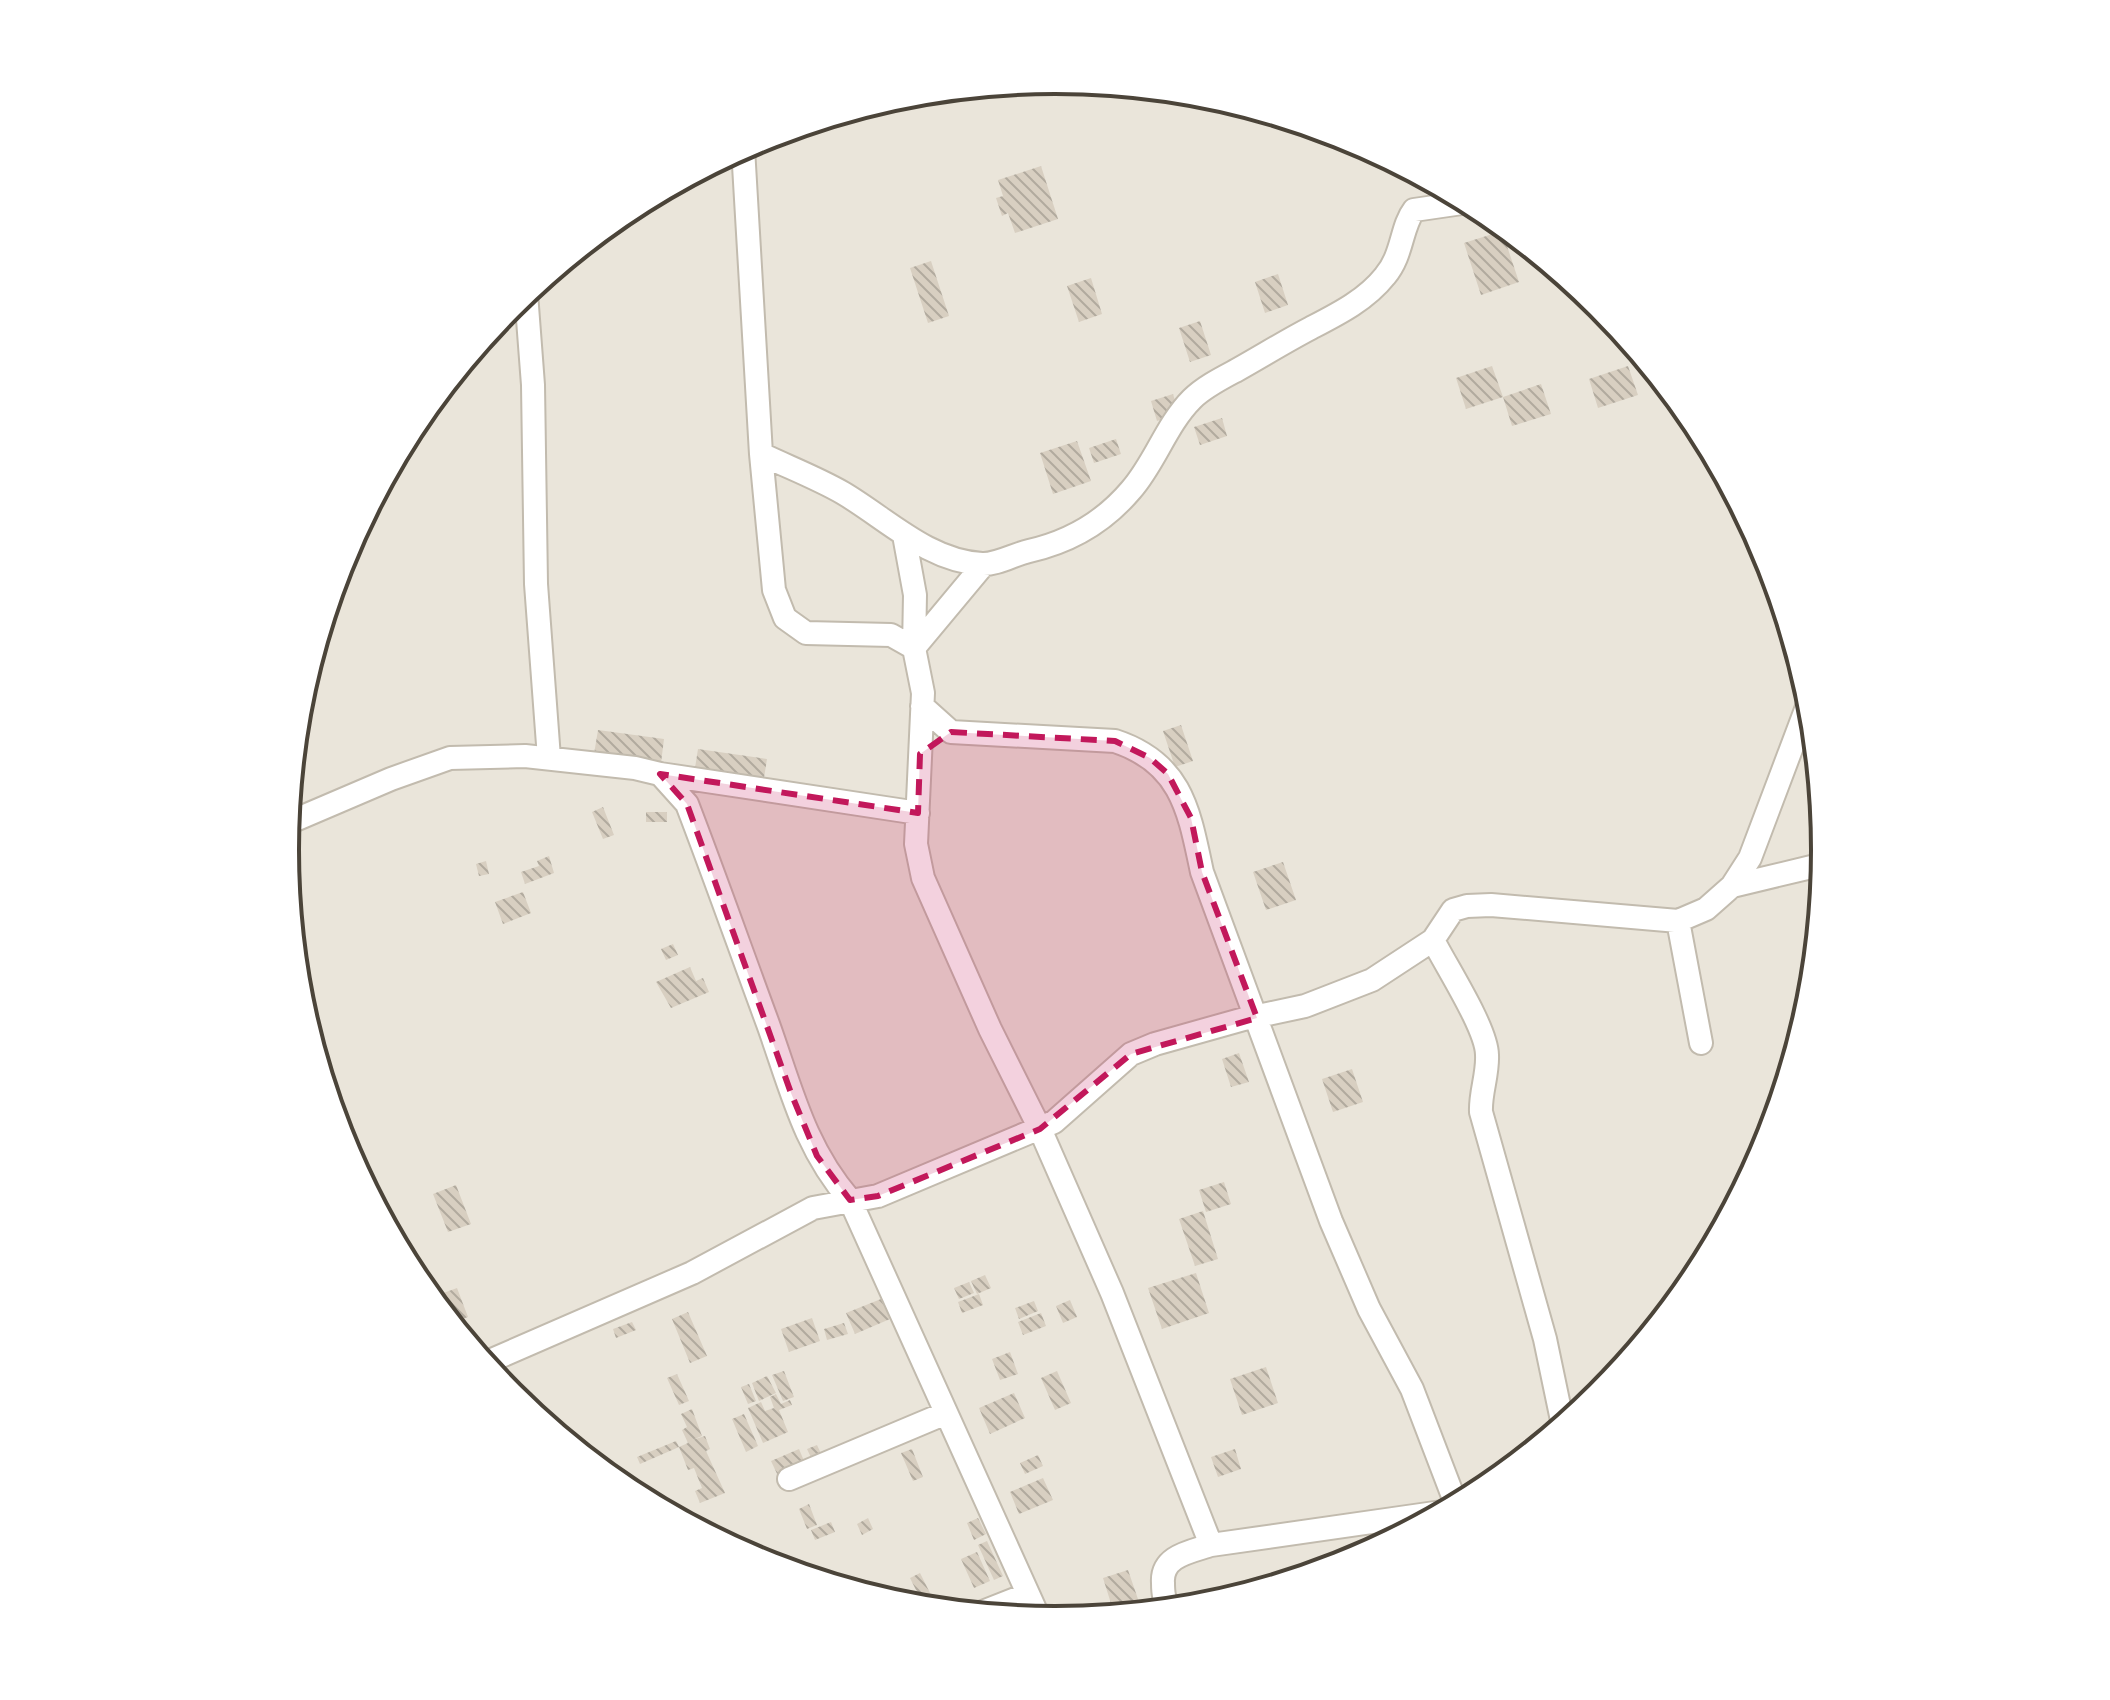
<svg xmlns="http://www.w3.org/2000/svg" width="2110" height="1700" font-family="Jost,sans-serif">
  <defs>
    <pattern id="building-back-hatch" width="6" height="6" patternUnits="userSpaceOnUse" patternTransform="scale(2)"><rect width="6" height="6" fill="#d8cfc1"/><path d="M-1 5l2 2M0 0l6 6M5-1l2 2" fill="none" stroke="#b1aa9e"/></pattern>
  </defs>
  <rect width="100%" height="100%" fill="#f6f3ec"/>
  <path fill="#eae5da" d="M287 850a768 768 0 1 1 1536 0a768 768 0 1 1-1536 0Z"/>
  <path fill="url(#building-back-hatch)" d="M1041 166 1058 219 1015 233 1008 213 1002 216 996 198 1003 196 998 180Z
    M1502 231 1519 282 1481 295 1464 243Z
    M931 261 949 316 928 323 910 268Z
    M1278 274 1288 305 1265 313 1255 282Z
    M1091 278 1102 314 1079 322 1067 286Z
    M1200 321 1211 355 1190 362 1179 328Z
    M1492 366 1503 397 1466 409 1456 378Z
    M1628 366 1638 395 1598 408 1589 379Z
    M1541 384 1551 414 1512 426 1503 397Z
    M1173 394 1179 414 1157 421 1151 401Z
    M1222 418 1227 436 1200 445 1194 427Z
    M1116 439 1121 454 1094 463 1089 448Z
    M1077 441 1091 481 1053 494 1040 453Z
    M1181 725 1193 761 1175 767 1163 731Z
    M598 730 664 739 661 763 594 754Z
    M698 749 767 759 764 778 695 768Z
    M603 807 614 835 603 839 592 812Z
    M646 812H667V822H646Z
    M549 856 554 873 525 884 521 872 539 866 537 861Z
    M486 861 489 874 479 876 476 864Z
    M1283 862 1296 900 1266 910 1253 872Z
    M523 892 531 913 503 924 495 902Z
    M673 944 678 955 666 960 661 949Z
    M690 967 696 981 703 978 709 992 671 1008 656 982Z
    M1239 1053 1249 1082 1231 1087 1222 1059Z
    M1352 1069 1363 1102 1333 1112 1322 1079Z
    M1224 1182 1231 1204 1206 1212 1199 1190Z
    M456 1185 471 1224 448 1232 433 1194Z
    M1203 1211 1218 1259 1195 1266 1179 1219Z
    M1196 1273 1209 1313 1162 1329 1148 1288Z
    M985 1275 991 1288 977 1294 971 1281Z
    M969 1282 974 1293 959 1299 954 1288Z
    M457 1288 468 1317 452 1323 446 1315 438 1295Z
    M979 1294 983 1305 962 1313 958 1302Z
    M881 1299 890 1319 855 1334 846 1313Z
    M1070 1300 1077 1317 1063 1323 1056 1306Z
    M1034 1301 1038 1311 1019 1319 1015 1308Z
    M688 1312 707 1356 690 1363 672 1319Z
    M1041 1313 1046 1326 1023 1335 1018 1322Z
    M812 1318 820 1341 789 1352 781 1329Z
    M632 1322 636 1330 616 1338 613 1329Z
    M844 1323 848 1334 827 1340 824 1329Z
    M1010 1352 1018 1374 1000 1380 992 1359Z
    M1266 1367 1278 1403 1242 1415 1230 1379Z
    M784 1371 794 1397 783 1401 772 1375Z
    M1057 1371 1071 1403 1055 1410 1041 1378Z
    M677 1374 689 1401 679 1405 667 1378Z
    M767 1376 776 1393 759 1401 752 1383Z
    M749 1384 756 1401 748 1404 741 1387Z
    M532 1392 534 1397 546 1423 516 1399Z
    M1014 1393 1025 1418 990 1434 979 1408Z
    M776 1394 781 1404 790 1400 792 1405 779 1410 788 1432 763 1443 748 1408 761 1402 765 1411 774 1408 770 1397Z
    M692 1409 702 1436 692 1440 705 1436 710 1449 706 1451 725 1493 700 1503 695 1491 702 1488 694 1468 688 1470 679 1447 688 1443 682 1430 687 1427 681 1414Z
    M744 1414 758 1446 746 1452 732 1419Z
    M676 1441 679 1447 640 1464 637 1457Z
    M817 1445 824 1460 814 1464 807 1449Z
    M799 1449 807 1468 780 1480 771 1461Z
    M912 1449 923 1477 913 1481 901 1453Z
    M1235 1449 1241 1469 1218 1477 1211 1457Z
    M1038 1455 1043 1466 1025 1474 1020 1463Z
    M1043 1478 1053 1500 1019 1514 1010 1492Z
    M809 1504 817 1525 807 1529 799 1509Z
    M868 1518 873 1529 862 1535 857 1524Z
    M978 1518 986 1534 974 1540 967 1523Z
    M831 1522 835 1532 815 1540 811 1530Z
    M987 1541 1003 1576 994 1580 978 1545Z
    M977 1552 990 1581 974 1588 961 1559Z
    M794 1559 799 1573 775 1566Z
    M1128 1570 1140 1605 1114 1613 1103 1578Z
    M920 1573 931 1595 921 1600 910 1578Z
    M868 1582 874 1596 852 1589Z"/>
  <g fill="none" stroke-linecap="round" stroke-linejoin="round">
    <g stroke="#c2bbae" stroke-width="26">
      <path id="minor" d="M743 148 761 454 774 590 785 618 806 633 891 635 914 648
        M526 293 533 385 536 584 549 758
        M761 454C788 467 817 478 843 493 887 519 928 561 982 564 996 565 1015 554 1029 551 1069 542 1104 522 1131 490 1155 463 1166 425 1192 399 1204 387 1222 378 1237 370 1262 356 1286 341 1311 328 1338 314 1366 300 1385 276 1403 255 1401 227 1414 210L1469 202
        M904 535 915 595 914 648 923 693 916 844 923 878 990 1029 1040 1129 1112 1293 1211 1545
        M914 648 984 564
        M922 706 951 732 1115 741C1182 763 1189 811 1202 872L1331 1221 1369 1309 1412 1389 1456 1504
        M660 774 918 813
        M288 823 391 779 450 758 525 756 635 768 660 774 687 804C715 877 741 951 768 1024 791 1088 804 1147 850 1200L1039 1618
        M1732 886 1750 858 1810 699
        M1678 921 1701 1043
        M1433 940C1446 966 1487 1029 1487 1055 1488 1075 1480 1093 1481 1112L1545 1339 1563 1425
        M485 1363 692 1273 813 1208 878 1196 1054 1122 1131 1054 1155 1044 1244 1019 1305 1006 1372 980 1433 940 1453 910 1467 906 1491 905 1678 921 1706 909 1732 886 1824 864
        M789 1479 946 1413
        M1170 1609C1164 1600 1163 1594 1163 1583 1161 1556 1190 1552 1211 1545L1442 1512
        M980 1613 1028 1594"/>
    </g>
    <use href="#minor" stroke="#fff" stroke-width="22"/>
  </g>
  <path fill="#c2185b" fill-opacity="0.2" stroke="#c2185b" stroke-width="6" stroke-dasharray="16 10" stroke-linejoin="round" d="M951 732 1115 741 1150 758 1168 774 1191 818 1202 872 1257 1018 1131 1054 1040 1129 878 1196 850 1200 817 1156 791 1093 687 804 660 774 918 813 920 754Z"/>
  <path d="M0 0H2110V1700H0ZM299 850a756 756 0 1 1 1512 0a756 756 0 1 1-1512 0Z" fill="#fff" fill-rule="evenodd"/>
  <path fill="none" stroke="#4b4439" stroke-width="4" d="M299 850a756 756 0 1 1 1512 0a756 756 0 1 1-1512 0Z"/>
</svg>
